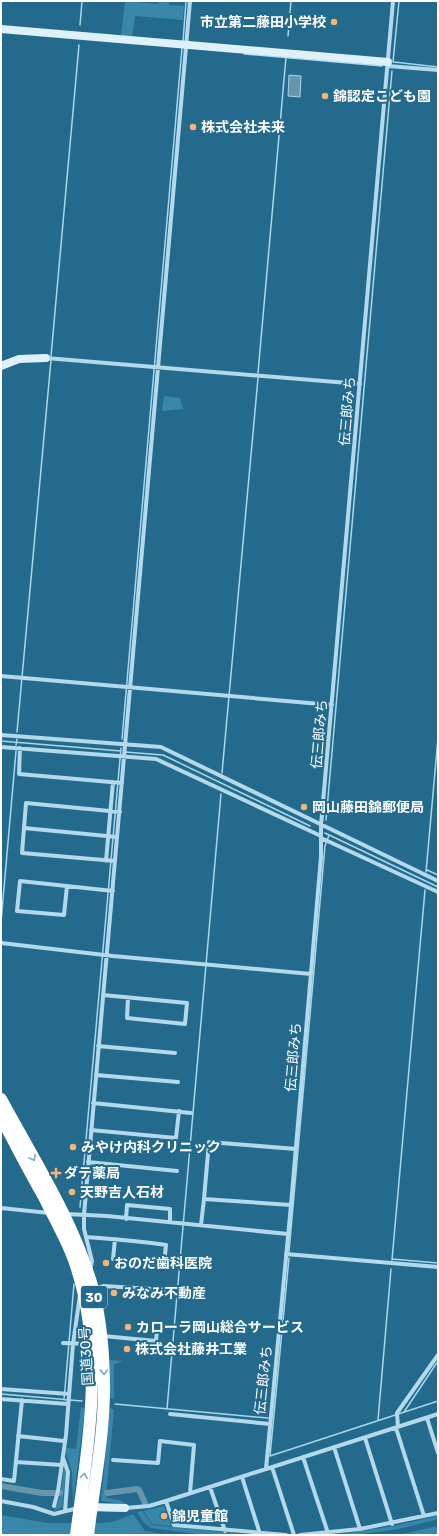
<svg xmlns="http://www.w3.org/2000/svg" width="439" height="1536" font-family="Rubik,'Noto Sans JP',sans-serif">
  <rect width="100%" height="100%" fill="#246a8c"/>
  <path fill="#3886a9" d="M125 1 158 4V1H169V5L184 6 183 20 135 16 132 38 121 36Z
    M164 396 180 398 183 409 162 411Z
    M110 1360 124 1361 114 1364V1398H110Z
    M81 1407 85 1408 73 1502 72 1473 65 1449 66 1448 76 1449Z
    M110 1408 114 1410 106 1496 108 1498 122 1501 127 1505 101 1501Z
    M64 1468 66 1473 62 1507 54 1511 60 1497Z
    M164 1506 171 1526 152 1524 143 1511Z
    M142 1511 152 1525 250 1535H205L151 1528 143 1522 137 1512Z
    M133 1514 145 1531 167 1535H1V1515L48 1523H100L112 1522Z
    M438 1516V1519C404 1529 371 1535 336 1535L393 1526Z
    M438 1526V1535H398Z"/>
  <path fill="#6795ac" stroke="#a7d7eb" d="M289 75 301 76 300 97 288 96Z"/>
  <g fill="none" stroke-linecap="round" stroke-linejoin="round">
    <path stroke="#a7d7eb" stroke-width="1.5" d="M80 25 82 1
      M288 36 291 1
      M183 42 186 1
      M244 54 382 66
      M393 62 399 1
      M394 62 438 67
      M51 356 79 45
      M258 373 286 57
      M17 732 51 360
      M122 739 182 48
      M1 741 121 751
      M16 745 17 739
      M125 752 163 755 310 826
      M222 773 258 378
      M326 820 392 71
      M325 833 438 887
      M427 870 438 875
      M426 872 438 738
      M1 922 16 751
      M80 1207 121 748
      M289 1252 325 846 329 835
      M289 1258 270 1456 438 1401
      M392 1259 438 1263
      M392 1260 425 890
      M1 1394 82 1401
      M64 1400 74 1284
      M115 1404 268 1418
      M167 1409 221 794
      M404 1412 438 1361
      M378 1420 391 1269"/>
    <path stroke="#6795ac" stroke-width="6" d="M1 1486 42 1493H60
      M107 1493 137 1489 139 1490 145 1503"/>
    <path stroke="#b3d9eb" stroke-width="4" d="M388 66 438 70
      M46 358 360 384
      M1 676 332 705
      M1 735 161 747 438 881
      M1 747 156 759 321 836
      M20 748 19 774 122 783
      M24 828 117 837
      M321 838 438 892
      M106 861 113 782
      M115 861 22 853 26 803 120 812
      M67 886 64 915 17 911 20 881 113 891
      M1 943 113 956 311 974
      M103 995 187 1003 185 1024 127 1018 128 998
      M98 1046 175 1053
      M96 1075 178 1082
      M93 1103 191 1113
      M91 1130 176 1138 179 1111
      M88 1162 177 1171
      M291 1205 204 1199 209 1142 296 1149
      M1 1208 49 1213
      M66 1214 107 1216 288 1234
      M126 1219 127 1205 170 1209V1222
      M201 1225 204 1199
      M86 1237C113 1239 140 1241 166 1245L164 1264 113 1259 115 1239
      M286 1254 438 1267
      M90 1270 92 1261 84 1229V1215L190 1
      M94 1290 103 1286 169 1290
      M103 1336 156 1341 157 1330
      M63 1343 89 1344
      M1 1389 69 1394
      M1 1399 68 1404
      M170 1414 270 1424
      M427 1418 438 1453
      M398 1427 397 1413 438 1355
      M396 1428 424 1516
      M18 1436 64 1441
      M365 1438 392 1524
      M334 1447 360 1529
      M303 1457 328 1533
      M63 1458 68 1472 65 1511
      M113 1460 158 1463 160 1441 194 1445 190 1493
      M16 1462 62 1465
      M272 1467 294 1535
      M266 1469 291 1205 321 857V825L393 1
      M242 1477 260 1534
      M1 1479 14 1481 22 1400
      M210 1487 225 1531
      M1 1501 33 1507 54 1514 78 1508
      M166 1501 174 1525 286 1535
      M54 1506 58 1491 66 1435 73 1344 80 1295
      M125 1508 149 1506 166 1501 438 1414
      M300 1535 360 1529 438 1513"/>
    <path stroke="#def0f9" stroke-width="8" d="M1 29 388 62
      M1 366 19 359 46 358
      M87 1507 125 1508"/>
    <path stroke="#fff" stroke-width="12" d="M1 1099C34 1160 74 1222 93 1289 101 1321 104 1355 104 1388 104 1437 94 1486 88 1535
      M1 1117C15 1144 29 1171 44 1197 54 1218 66 1238 74 1260 106 1350 88 1443 76 1535"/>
  </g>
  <defs><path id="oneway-chevron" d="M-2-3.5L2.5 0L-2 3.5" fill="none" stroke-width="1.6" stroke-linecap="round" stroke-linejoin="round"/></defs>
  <g stroke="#7ca6ba">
    <use href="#oneway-chevron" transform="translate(33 1158) rotate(62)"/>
    <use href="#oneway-chevron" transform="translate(104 1372) rotate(88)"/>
    <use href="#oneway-chevron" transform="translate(84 1476) rotate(-82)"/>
  </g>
  <g fill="#f5b376" stroke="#246a8c" stroke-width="1.5">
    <circle cx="334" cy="22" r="4"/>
    <circle cx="325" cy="96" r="4"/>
    <circle cx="193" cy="127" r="4"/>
    <circle cx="304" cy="807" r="4"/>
    <circle cx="73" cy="1147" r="4"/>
    <path d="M54 1167h4v4h4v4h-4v4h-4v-4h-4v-4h4z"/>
    <circle cx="72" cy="1192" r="4"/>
    <circle cx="106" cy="1263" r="4"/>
    <circle cx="114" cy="1293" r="4"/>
    <circle cx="128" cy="1327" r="4"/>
    <circle cx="127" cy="1349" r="4"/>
    <circle cx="164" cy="1516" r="4"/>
  </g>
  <g text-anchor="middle" stroke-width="4" stroke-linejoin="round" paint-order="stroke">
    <rect fill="#246a8c" stroke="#bdd2dc" stroke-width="1" x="81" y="1286" width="26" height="22" rx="3"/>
    <g font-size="13" font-weight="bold" fill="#fff">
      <text x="94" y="1302">30</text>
    </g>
    <g font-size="14" font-weight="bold" fill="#fff" stroke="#246a8c" text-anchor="start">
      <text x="326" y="27" text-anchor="end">市立第二藤田小学校</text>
      <text x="333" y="101">錦認定こども園</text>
      <text x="201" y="132">株式会社未来</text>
      <text x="312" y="812">岡山藤田錦郵便局</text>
      <text x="81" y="1152">みやけ内科クリニック</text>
      <text x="64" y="1178">ダテ薬局</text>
      <text x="80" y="1197">天野吉人石材</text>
      <text x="114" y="1268">おのだ歯科医院</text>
      <text x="122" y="1298">みなみ不動産</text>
      <text x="136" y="1332">カローラ岡山総合サービス</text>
      <text x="135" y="1354">株式会社藤井工業</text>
      <text x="172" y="1521">錦児童館</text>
    </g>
    <g font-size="14" fill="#fff" stroke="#246a8c">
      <text transform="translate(347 411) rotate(-85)" y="5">伝三郎みち</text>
      <text transform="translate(319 734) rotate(-85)" y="5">伝三郎みち</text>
      <text transform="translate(293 1057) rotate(-85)" y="5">伝三郎みち</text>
      <text transform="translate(86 1356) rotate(-94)" y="5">国道30号</text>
      <text transform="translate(263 1380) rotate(-84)" y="5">伝三郎みち</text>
    </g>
  </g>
  <rect width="439" height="1536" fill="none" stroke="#ffffff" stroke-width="4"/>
</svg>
